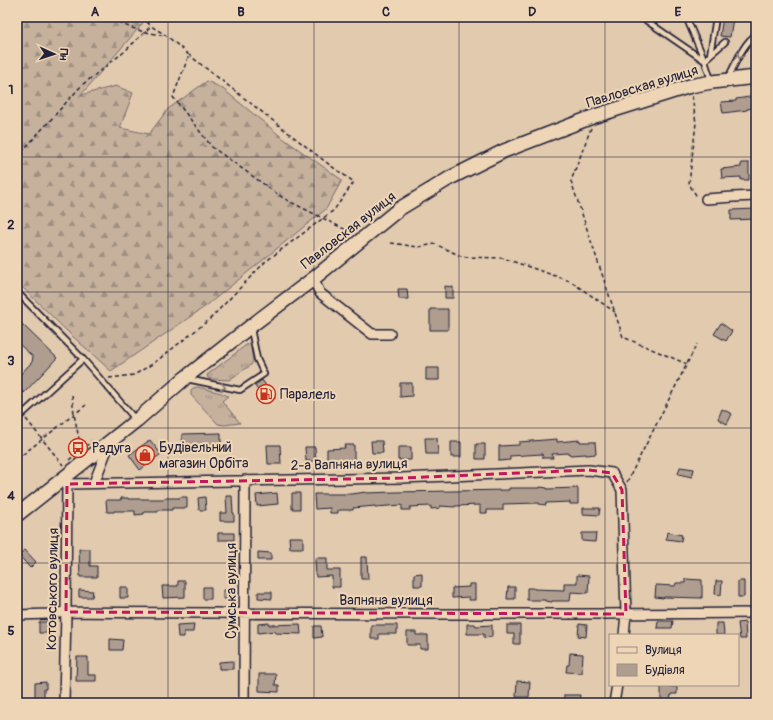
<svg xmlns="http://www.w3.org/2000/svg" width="773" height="720" font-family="Pangolin,sans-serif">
  <defs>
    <pattern id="grass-tufts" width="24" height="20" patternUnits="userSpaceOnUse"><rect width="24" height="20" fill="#c6b19d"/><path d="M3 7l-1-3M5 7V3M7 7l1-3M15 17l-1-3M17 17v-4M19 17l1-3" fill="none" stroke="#a09081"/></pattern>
    <pattern id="forest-firs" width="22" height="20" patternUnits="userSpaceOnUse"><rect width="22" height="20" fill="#c6b19d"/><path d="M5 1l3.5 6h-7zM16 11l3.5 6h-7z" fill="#a09081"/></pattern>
  </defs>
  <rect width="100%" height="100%" fill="#e2caae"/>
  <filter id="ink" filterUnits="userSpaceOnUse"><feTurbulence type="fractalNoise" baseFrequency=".025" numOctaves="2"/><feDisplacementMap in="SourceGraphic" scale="8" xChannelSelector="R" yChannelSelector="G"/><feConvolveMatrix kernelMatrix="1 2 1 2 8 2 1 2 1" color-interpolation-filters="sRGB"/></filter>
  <g filter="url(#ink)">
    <path fill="url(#grass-tufts)" stroke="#746a6c" d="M250 342 253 361 251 365 229 380 211 379 208 378 207 375Z
      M198 387 221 393 228 396 222 401 240 423 224 425 218 424 191 395V390L193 388Z"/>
    <path fill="url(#forest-firs)" stroke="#746a6c" d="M17 17H137L143 23 81 95 116 86 133 93 120 128 149 134 168 109 207 81 223 89 284 139 342 180 326 209 206 306 111 371 70 334 17 282Z"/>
    <path fill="#af9e90" stroke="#22223b" d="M723 17 733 18 730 37 720 36Z
      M756 96V108L747 109V110L723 113 721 102 736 101V99Z
      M741 163H749V180H741V177L722 178 721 169 741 167Z
      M756 209V219L731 220V210Z
      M445 286 453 287V298H445Z
      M398 289H407L408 299H399Z
      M430 309H448V330H430Z
      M721 323 732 331 726 341 714 334Z
      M22 324 57 358 24 393 20 389 17 392V378L32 362 33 357 17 342V329Z
      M426 368H439V380H426Z
      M262 380 275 398 268 403 254 385Z
      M400 383H412V396L400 397Z
      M722 409 732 414 727 424 718 419Z
      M221 433V446L182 447V434Z
      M425 438H437L438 454H426Z
      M557 439V442L580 440V442H595L596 454 586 455V454L570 455 569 453 552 454 553 458H543L542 454 510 456V460L499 461V446L519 445V442Z
      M150 440 161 454 140 470 129 455Z
      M371 441H382L383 453H372Z
      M451 442H461V457H451Z
      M476 444H485V459H476Z
      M267 445H280L281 464H268Z
      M344 445H354V461H327V449L345 448Z
      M305 447H315L316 461H306Z
      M398 447H411V460H398Z
      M680 467 694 469 692 477 678 474Z
      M540 487 547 488V489L578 488V504H570V502L546 503V505L539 504V503L503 504V510H487V513H480V505L455 506V507L440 506V508L431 509V506L410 507V510H402V505L375 507V506L353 508V510H338V513H330V508L315 509 314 494H352L366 492V493L395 492 509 490V488H540Z
      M277 493 278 504 257 506 256 495Z
      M292 493H300V509H292Z
      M226 496H232L233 513H234V521H220V513H227Z
      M180 497H187V508H172V510H158V512H144V514L135 515V511H114V512H107L106 500H121V498H128V499H164V498H180Z
      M205 497 206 510H199L198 498Z
      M583 508H600L599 515 583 514Z
      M667 532 682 535 681 541 666 539Z
      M218 533H234V540H218Z
      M582 533H596L595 542 582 541Z
      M289 537H303V548H290Z
      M79 549H90V566H97V577H80Z
      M25 550 36 562 30 568 19 555Z
      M258 552 271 553V560H258Z
      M361 557H367L368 579H361Z
      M315 558H327V570H340V587H332V576L316 577Z
      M422 573V586H414V574Z
      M577 575 589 576 588 593 571 592 570 601H552V602L545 601V600H527V588H534V589L564 590V583H577Z
      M685 579 702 580V598L664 597 663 598 655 597 656 585 675 586 676 583H685Z
      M178 581H185V597L163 598 162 586H178Z
      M716 581H722L721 595 715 594Z
      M738 581H744V597H738Z
      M469 584H475V600H469V597L452 598V588L469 587Z
      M120 587H128V598H120Z
      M203 587H211V599H203Z
      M508 587H515V599H507Z
      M79 590 93 591 92 597H79Z
      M223 590H235V599H223Z
      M258 592H272V599L258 598Z
      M658 621H673L672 628H657Z
      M39 622H48V633H39Z
      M745 622 746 639H740L738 623Z
      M269 623V625L300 624 301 634 275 633V631L258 633V624Z
      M716 623H723L724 635H716Z
      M194 624 193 632H184V637H178L177 625Z
      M467 624H475L476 626 492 625V637L484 638V634H467Z
      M579 624 587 625 586 637 578 636Z
      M371 625H397V634H379V639H371Z
      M507 625H520V644H514V634H507Z
      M314 626H321L322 637 314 638Z
      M407 632H416V635H428V649H420V645H407Z
      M110 639 123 640 122 650H110Z
      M570 653 583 654 582 673 566 672 567 665H569Z
      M77 657H88V675H96V681H76Z
      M233 661V669H219V662Z
      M259 674H276L275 685H279V692L259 691Z
      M517 681 530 682 529 697H516Z
      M46 682V689H44V703H35V683Z
      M661 686 677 687V694H671L670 703H661Z
      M564 695H580L579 703 564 702Z"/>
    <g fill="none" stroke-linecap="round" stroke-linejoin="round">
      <g stroke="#22223b" stroke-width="8">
        <path id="lane" d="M641 17 705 61 710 55 716 17
          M686 17 705 61 711 80
          M710 55 725 42
          M728 78C735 65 743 43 756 35
          M17 292 22 297
          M17 302 22 297 83 359 136 420
          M187 379 240 390 264 374 257 359 251 329
          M17 419 83 359"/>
      </g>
      <g stroke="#22223b" stroke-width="12">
        <path id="street" d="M706 199 733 197 756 196
          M313 279 320 293 372 334H390
          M94 483 110 442
          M67 484 402 478 589 470 612 473 622 490 626 614 624 635
          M17 615 50 614 66 612C296 614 526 615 756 613
          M64 703 66 612 67 478
          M244 703 245 480
          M614 703 617 685"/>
      </g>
      <g stroke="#22223b" stroke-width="16">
        <path id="primary" d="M17 515 137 420 185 378 251 326 313 279 399 209 450 178 504 151 595 116 690 86 712 82 756 77"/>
      </g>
      <path stroke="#22223b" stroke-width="1.5" stroke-dasharray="4 3" stroke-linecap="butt" d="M114 17 124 25 141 31 165 36
        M142 17 151 26 167 36 189 55 173 97 212 147 283 198 348 231
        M692 96 696 123 689 184 696 195 699 196
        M591 128 571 181 623 337 687 364
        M17 157 82 85 124 52 151 26
        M391 243 418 247 435 244 463 257 503 258 570 281 615 312
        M109 378 134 375 154 363 209 320 265 262 334 210 354 182 331 166 189 55
        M72 395 74 414 81 449
        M26 419 63 465
        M17 453 20 457 17 481
        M17 459 86 405
        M69 460 92 441
        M627 482 697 344"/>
      <use href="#lane" stroke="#eed5b6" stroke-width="4.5"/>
      <use href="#street" stroke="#eed5b6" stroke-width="9"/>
      <use href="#primary" stroke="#eed5b6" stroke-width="13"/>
    </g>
    <defs><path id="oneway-chevron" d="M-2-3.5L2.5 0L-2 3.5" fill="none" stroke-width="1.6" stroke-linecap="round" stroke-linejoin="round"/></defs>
    <g stroke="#887c78">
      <use href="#oneway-chevron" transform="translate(740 56) rotate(119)"/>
      <use href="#oneway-chevron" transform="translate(223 387) rotate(11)"/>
    </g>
  </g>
  <path fill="none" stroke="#c2185b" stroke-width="3" stroke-dasharray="8 5" stroke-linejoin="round" d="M589 470 612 473 622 490 626 614 66 612 67 484 402 478Z"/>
  <path fill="none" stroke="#22223b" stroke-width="1" stroke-opacity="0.55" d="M168 17V703M314 17V703M459 17V703M605 17V703M17 157H756M17 292H756M17 428H756M17 563H756"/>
  <defs>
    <g id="fuel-ring" transform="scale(1)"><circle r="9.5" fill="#eed5b6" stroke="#c8321e" stroke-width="1.5"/><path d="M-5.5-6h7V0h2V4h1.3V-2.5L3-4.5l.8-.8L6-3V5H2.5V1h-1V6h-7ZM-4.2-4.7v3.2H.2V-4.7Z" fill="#c8321e"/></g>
    <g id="bus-ring" transform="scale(1)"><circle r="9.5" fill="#eed5b6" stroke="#c8321e" stroke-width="1.5"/><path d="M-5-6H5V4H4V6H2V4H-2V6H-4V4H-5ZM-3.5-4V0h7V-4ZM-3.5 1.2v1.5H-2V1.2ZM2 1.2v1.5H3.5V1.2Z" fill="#c8321e"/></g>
    <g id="shop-ring" transform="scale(1)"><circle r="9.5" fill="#eed5b6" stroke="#c8321e" stroke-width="1.5"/><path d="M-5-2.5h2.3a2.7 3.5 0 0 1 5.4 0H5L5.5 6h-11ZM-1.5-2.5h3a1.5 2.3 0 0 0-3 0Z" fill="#c8321e"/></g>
  </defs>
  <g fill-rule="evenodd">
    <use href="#fuel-ring" x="266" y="394"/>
    <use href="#bus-ring" x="78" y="448"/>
    <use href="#shop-ring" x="145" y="455"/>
  </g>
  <g text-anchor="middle" stroke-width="4" stroke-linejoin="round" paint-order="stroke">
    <g font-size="14" fill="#22223b" stroke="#eed5b6">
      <text transform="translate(642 86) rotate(-17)" y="5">Павловская вулиця</text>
      <text transform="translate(348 230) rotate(-38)" y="5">Павловская вулиця</text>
      <text transform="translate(349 464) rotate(-1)" y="5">2-а Вапняна вулиця</text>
      <text transform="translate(52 589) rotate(-89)" y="5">Котовського вулиця</text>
      <text transform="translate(231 591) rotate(-90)" y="5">Сумська вулиця</text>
      <text x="386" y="605">Вапняна вулиця</text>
    </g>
    <g font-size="14" fill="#22223b" stroke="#eed5b6" text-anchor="start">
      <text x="280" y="399">Паралель</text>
      <text x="159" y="452">Будівельний<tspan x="159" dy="16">магазин Орбіта</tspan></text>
      <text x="92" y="453">Радуга</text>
    </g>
  </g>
  <rect width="773" height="720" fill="none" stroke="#eed5b6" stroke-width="44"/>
  <rect x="609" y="634" width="130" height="52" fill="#eed5b6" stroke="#9c8d85"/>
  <rect x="617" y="647" width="20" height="6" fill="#eed5b6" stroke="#9c8d85"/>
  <text x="645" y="654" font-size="12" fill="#22223b">Вулиця</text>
  <rect x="617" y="664" width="20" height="12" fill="#af9e90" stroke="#9c8d85"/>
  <text x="645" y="674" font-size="12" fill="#22223b">Будівля</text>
  <g transform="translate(54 54) rotate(93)" stroke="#eed5b6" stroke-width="3" paint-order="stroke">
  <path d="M0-3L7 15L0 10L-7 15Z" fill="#22223b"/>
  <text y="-6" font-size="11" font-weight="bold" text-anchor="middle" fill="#22223b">Пн</text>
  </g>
  <rect x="22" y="22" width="729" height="676" fill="none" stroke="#22223b" stroke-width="1.5"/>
  <g font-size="13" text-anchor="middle" font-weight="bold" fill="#22223b">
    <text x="95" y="16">A</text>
    <text x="241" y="16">B</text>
    <text x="386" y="16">C</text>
    <text x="532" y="16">D</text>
    <text x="678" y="16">E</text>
    <text x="11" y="94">1</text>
    <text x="11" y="229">2</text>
    <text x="11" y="365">3</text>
    <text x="11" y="500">4</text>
    <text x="11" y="635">5</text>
  </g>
</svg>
